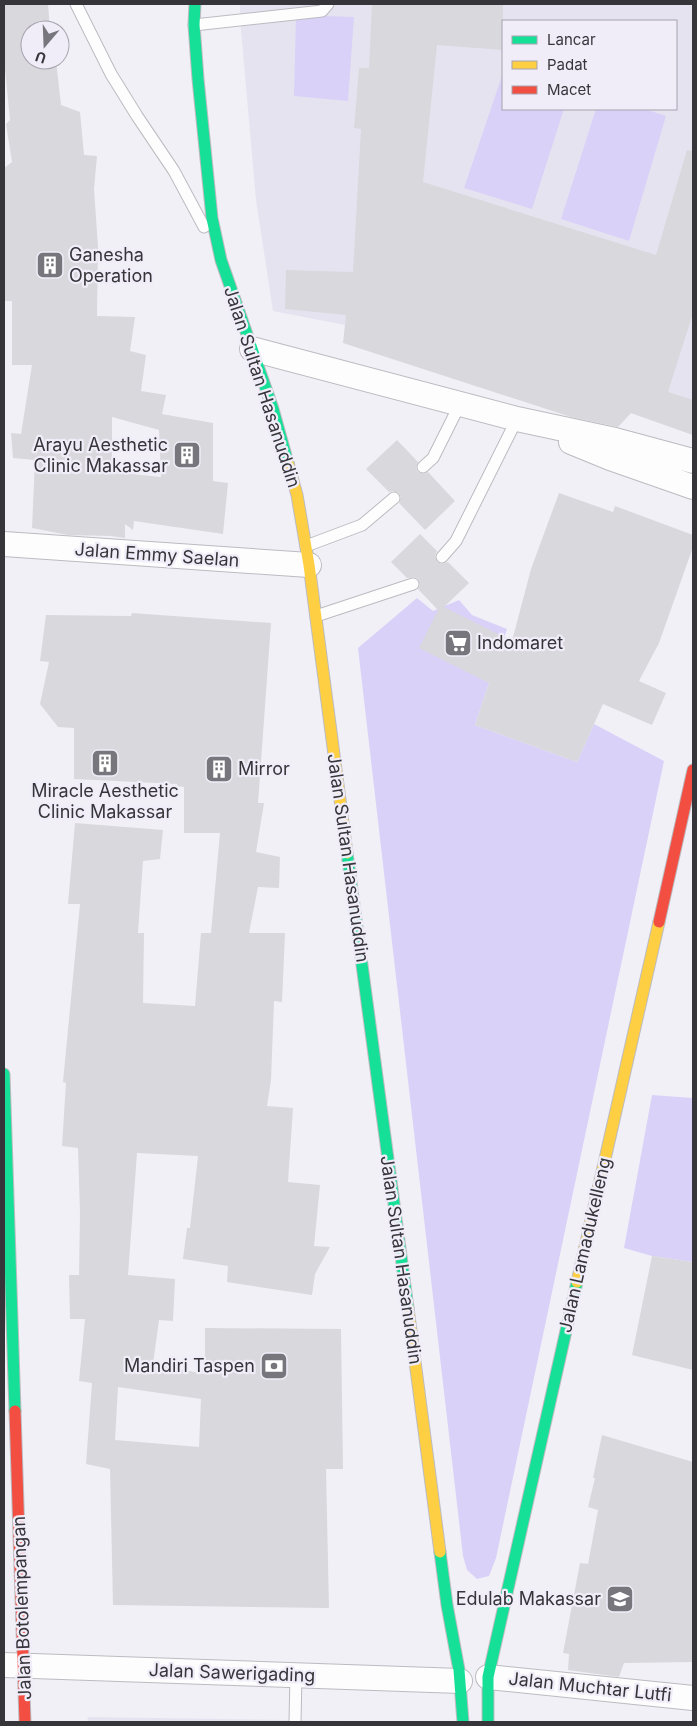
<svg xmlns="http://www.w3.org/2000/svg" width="697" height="1726" font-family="Inter,sans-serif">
  <rect width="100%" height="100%" fill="#f1f0f6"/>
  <path fill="#e6e3f0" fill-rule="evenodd" d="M240 4H693V435L631 413 345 325 273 311 256 200 240 19ZM503 21H676V109H503Z
    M88 1717 409 1722H87Z"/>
  <path fill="#dad1f8" d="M296 15 354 17 348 101 294 96Z
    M503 73V109H564L532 209 464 188Z
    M596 109H645L666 116 629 241 561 219Z
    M417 598 433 611 459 600 472 615 507 629 475 725 577 762 594 724 664 761 496 1558 489 1576 477 1579 467 1570 463 1556 358 648Z
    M652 1095 693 1098V1262L652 1256 624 1248Z"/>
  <path fill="#d9d8dd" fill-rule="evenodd" d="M4 4H48L50 30H30V60H56L61 105 80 112 84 155 97 156 94 189 98 247 97 316 135 317 130 351 146 355 141 391 166 395 162 414 213 423V481L228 483 223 534 134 521 133 530 125 524V538L111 536 68 535 32 528 35 460 13 458 11 433 21 434 32 365H12V301H4V168L12 162 6 124 10 120 4 59ZM112 417 159 430 161 477 112 472Z
    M372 4H503V50L437 45 423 182 656 255 687 150 693 151V313L668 392 693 400V435L631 413 618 427 571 417 343 343 346 315 285 309 286 270 353 272 361 129 354 128 359 68H369Z
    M397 440 418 462 416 468 418 472 424 474 428 472 455 501 425 530 399 503 401 497 399 493 393 491 389 492 366 469Z
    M559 493 613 512 615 506 693 535V547L659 643 639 681 666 693 652 725 603 704 577 762 475 725 489 683 419 648 438 610 418 589 420 585 418 579 414 577 407 578 391 562 420 534 437 551 435 556 437 562 441 564 448 562 469 583 444 607 512 641 531 569Z
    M132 613 271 623 258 803H264L256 852 280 857 279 888 258 887 249 933H285L282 1002 274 1001 271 1080 267 1106 293 1108 288 1182 320 1185 314 1246 330 1247 315 1274 312 1295 227 1282 228 1266 183 1259 187 1228H190L198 1156 137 1153 128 1275 175 1279 173 1321 159 1320 153 1364 205 1374V1328L341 1329 343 1469H326L329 1608 113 1605 110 1469 86 1464 92 1383 79 1381 85 1319H70L69 1275H79L80 1214 78 1148 62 1146 66 1083 63 1082 80 904H68L75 823 163 830 160 859 143 861 138 933H144L143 1003 195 1006 201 933H211L220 833H184V787L177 786V784L74 779V728L58 727 40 704 49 662 40 661 46 615 131 616ZM118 1387 201 1399 199 1447 115 1440Z
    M652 1256 693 1262V1370L632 1355Z
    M602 1435 693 1462V1662L624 1663 619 1677 568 1670 569 1654 563 1653 580 1563 588 1564 598 1510 588 1507 595 1478H593Z"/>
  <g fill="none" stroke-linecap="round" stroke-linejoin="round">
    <g stroke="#bcbbc0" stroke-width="13">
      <path id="lane" d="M76 4 111 74 137 116 174 171 204 227
        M194 25 322 11 328 4
        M423 467 433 458 460 404
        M306 546 362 525 394 498
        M442 557 456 541 517 419
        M316 616 413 584
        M295 1722 296 1675"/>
    </g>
    <g stroke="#bcbbc0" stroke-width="26">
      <path id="street" d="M252 349 517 419 615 440 693 461
        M571 442 610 458 693 487
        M4 544 309 565
        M4 1665 460 1681
        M488 1677 693 1698"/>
    </g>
    <g stroke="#bcbbc0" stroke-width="13">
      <path id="fast" d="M195 4 194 25 198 79 212 218 221 260 273 409 288 463
        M347 853 408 1308
        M4 1074 15 1411
        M440 1552 447 1605 459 1670 463 1722
        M488 1722V1677L577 1282"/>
    </g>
    <g stroke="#bcbbc0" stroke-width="13">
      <path id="slow" d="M288 463 297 495 309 565 347 853
        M577 1282 659 922
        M408 1308 440 1552"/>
    </g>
    <g stroke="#bcbbc0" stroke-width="13">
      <path id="jam" d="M659 922 693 770
        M15 1411 25 1722"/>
    </g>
    <use href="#lane" stroke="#fdfdfe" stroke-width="11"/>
    <use href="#street" stroke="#fdfdfe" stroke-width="24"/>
    <use href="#fast" stroke="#16e098" stroke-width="11"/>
    <use href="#slow" stroke="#ffcf43" stroke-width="11"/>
    <use href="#jam" stroke="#f24e42" stroke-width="11"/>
  </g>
  <defs>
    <g id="building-square" transform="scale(1.4375)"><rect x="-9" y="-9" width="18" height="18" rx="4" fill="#77767c" stroke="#f0edf9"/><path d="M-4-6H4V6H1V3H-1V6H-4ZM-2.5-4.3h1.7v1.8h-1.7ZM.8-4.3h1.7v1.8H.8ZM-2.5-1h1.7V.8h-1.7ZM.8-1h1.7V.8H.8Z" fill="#fff"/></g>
    <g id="supermarket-square" transform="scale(1.4375)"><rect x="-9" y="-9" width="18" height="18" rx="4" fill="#77767c" stroke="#f0edf9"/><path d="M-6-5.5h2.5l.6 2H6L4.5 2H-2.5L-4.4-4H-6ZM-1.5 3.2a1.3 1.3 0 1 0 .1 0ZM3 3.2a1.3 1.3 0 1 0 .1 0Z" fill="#fff"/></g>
    <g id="bank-square" transform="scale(1.4375)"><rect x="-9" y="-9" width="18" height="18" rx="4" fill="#77767c" stroke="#f0edf9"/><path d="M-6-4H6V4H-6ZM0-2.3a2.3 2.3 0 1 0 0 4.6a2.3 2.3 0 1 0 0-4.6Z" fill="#fff"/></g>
    <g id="school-square" transform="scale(1.4375)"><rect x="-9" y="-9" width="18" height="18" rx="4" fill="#77767c" stroke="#f0edf9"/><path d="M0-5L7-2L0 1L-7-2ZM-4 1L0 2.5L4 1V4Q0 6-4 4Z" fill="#fff"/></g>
  </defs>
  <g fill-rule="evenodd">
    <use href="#building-square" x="50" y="265"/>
    <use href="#building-square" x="187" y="455"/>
    <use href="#supermarket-square" x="458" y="643"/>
    <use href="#building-square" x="105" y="763"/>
    <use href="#building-square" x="219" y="769"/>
    <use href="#bank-square" x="274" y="1366"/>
    <use href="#school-square" x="620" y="1599"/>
  </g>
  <g text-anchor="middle" stroke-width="4.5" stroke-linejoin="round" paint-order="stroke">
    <g font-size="18" fill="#36353a" stroke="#f0edf9" text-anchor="start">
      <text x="69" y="261">Ganesha<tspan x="69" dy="21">Operation</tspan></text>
      <text x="168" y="451" text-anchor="end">Arayu Aesthetic<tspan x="168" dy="21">Clinic Makassar</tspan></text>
      <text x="477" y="649">Indomaret</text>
      <text x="238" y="775">Mirror</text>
      <text x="105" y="797" text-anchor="middle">Miracle Aesthetic<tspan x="105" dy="21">Clinic Makassar</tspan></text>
      <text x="255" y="1372" text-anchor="end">Mandiri Taspen</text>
      <text x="601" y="1605" text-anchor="end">Edulab Makassar</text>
    </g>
    <g font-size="18" fill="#36353a" stroke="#f0edf9">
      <text transform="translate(262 387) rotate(72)" y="6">Jalan Sultan Hasanuddin</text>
      <text transform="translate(157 555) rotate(4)" y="6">Jalan Emmy Saelan</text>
      <text transform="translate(348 858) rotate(82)" y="6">Jalan Sultan Hasanuddin</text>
      <text transform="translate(585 1245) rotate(-77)" y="6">Jalan Lamadukelleng</text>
      <text transform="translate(401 1260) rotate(82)" y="6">Jalan Sultan Hasanuddin</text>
      <text transform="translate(22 1608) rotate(-92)" y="6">Jalan Botolempangan</text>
      <text transform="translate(232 1673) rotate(2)" y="6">Jalan Sawerigading</text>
      <text transform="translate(590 1687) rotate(6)" y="6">Jalan Muchtar Lutfi</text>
    </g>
  </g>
  <rect width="697" height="1726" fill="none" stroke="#36353a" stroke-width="10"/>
  <rect x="502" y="20" width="175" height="90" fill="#f0edf9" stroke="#a6a3ad"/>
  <rect x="512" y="36" width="25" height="8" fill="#16e098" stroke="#a6a3ad"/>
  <text x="547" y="45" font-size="15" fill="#36353a">Lancar</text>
  <rect x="512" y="61" width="25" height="8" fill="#ffcf43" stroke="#a6a3ad"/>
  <text x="547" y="70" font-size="15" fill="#36353a">Padat</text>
  <rect x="512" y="86" width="25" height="8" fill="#f24e42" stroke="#a6a3ad"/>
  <text x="547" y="95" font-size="15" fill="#36353a">Macet</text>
  <g transform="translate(45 45) rotate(199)"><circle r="24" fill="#f0edf9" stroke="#a6a3ad"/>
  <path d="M0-4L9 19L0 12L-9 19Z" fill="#77767c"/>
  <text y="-8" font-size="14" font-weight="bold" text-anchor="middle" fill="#36353a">U</text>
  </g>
</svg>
